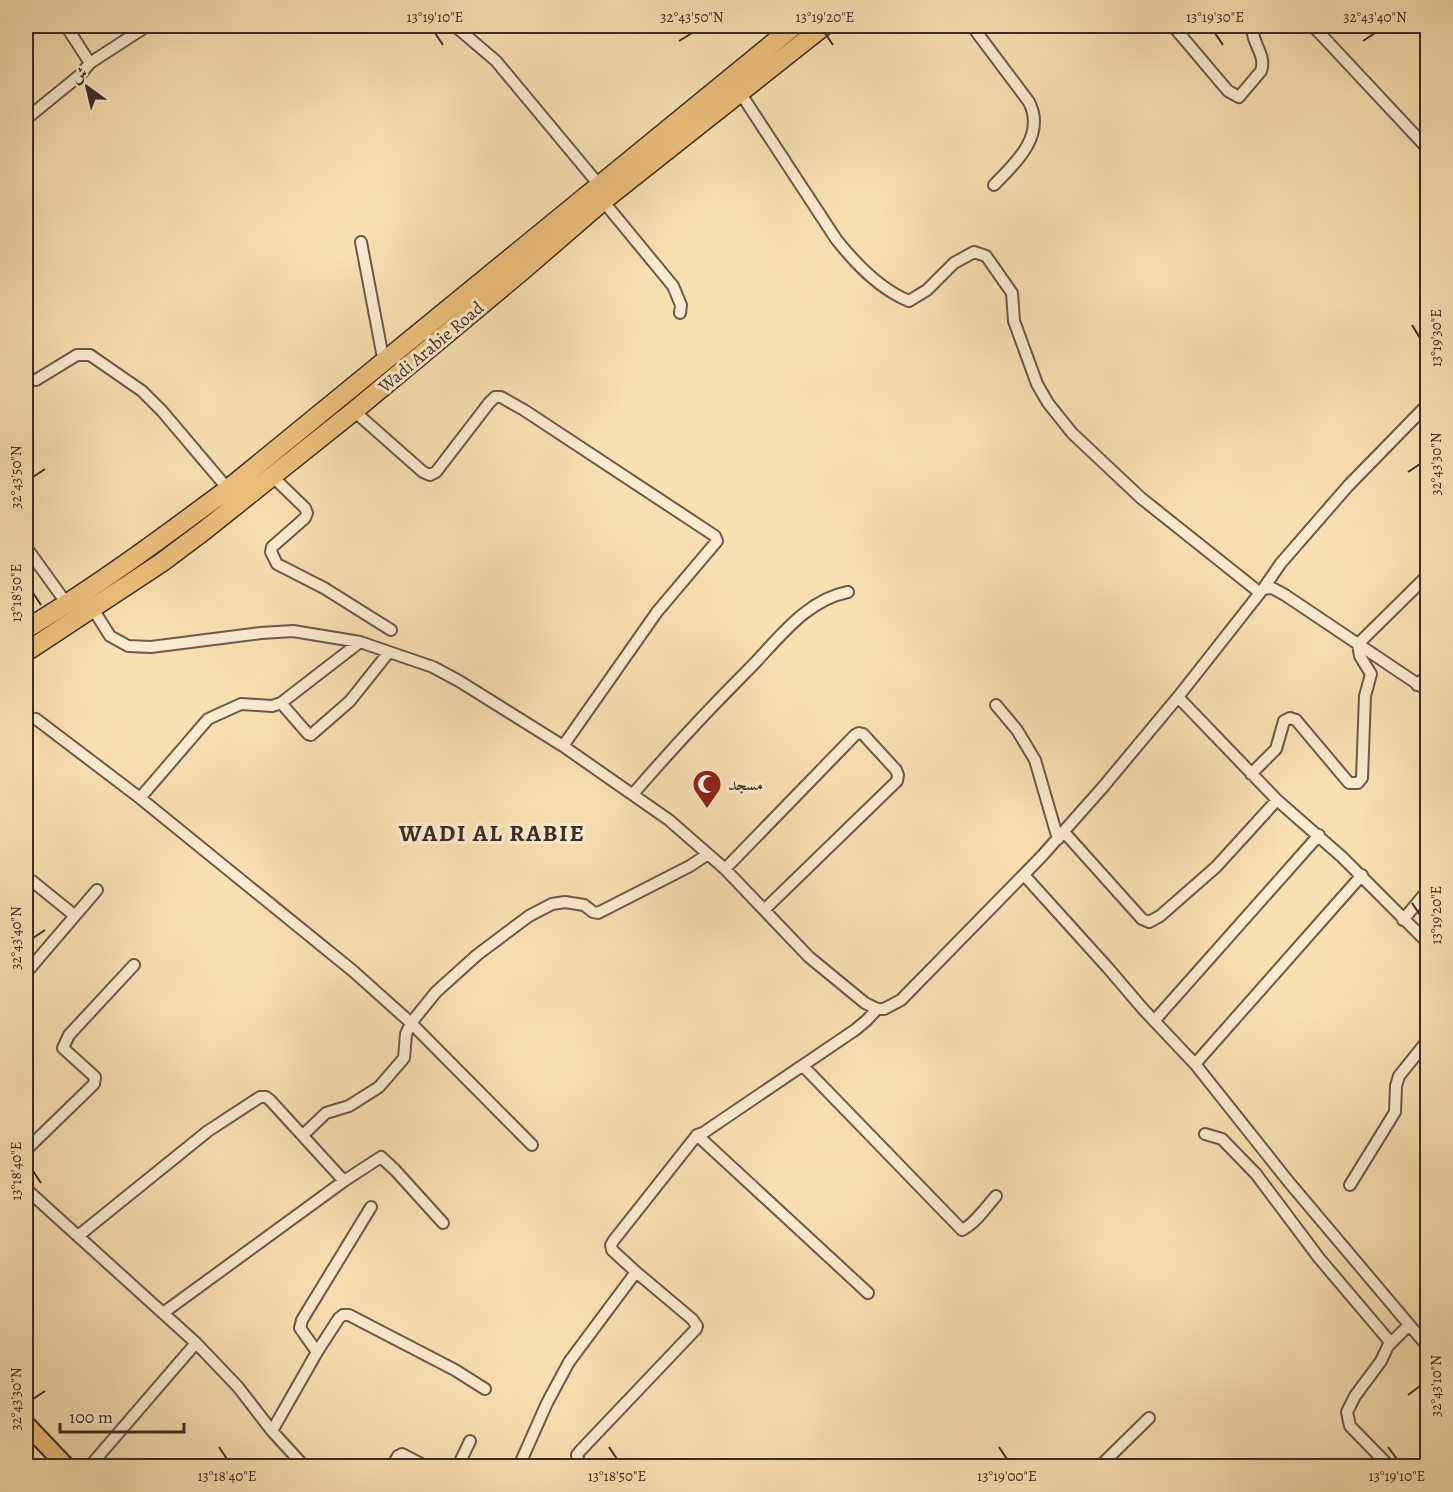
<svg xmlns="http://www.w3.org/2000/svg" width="1453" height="1492" font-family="Alegreya,Amiri,serif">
  <rect width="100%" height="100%" fill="#f9e0b3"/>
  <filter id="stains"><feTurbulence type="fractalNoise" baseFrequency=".00333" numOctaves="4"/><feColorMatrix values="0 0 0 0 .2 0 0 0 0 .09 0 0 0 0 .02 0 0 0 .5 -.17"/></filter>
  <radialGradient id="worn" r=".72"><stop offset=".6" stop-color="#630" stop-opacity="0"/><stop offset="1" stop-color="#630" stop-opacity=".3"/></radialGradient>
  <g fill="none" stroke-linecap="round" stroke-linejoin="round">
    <g stroke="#6c5948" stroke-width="14">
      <path id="street" d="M66 26 90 63
        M455 26 496 61 600 186
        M972 26 1029 102C1046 135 1016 163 994 185
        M1173 26 1228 91 1239 97 1261 71C1267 54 1250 42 1253 26
        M1313 26 1428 149
        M739 91 836 239C855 263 879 289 909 301L927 290 954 263 974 252 986 256 1012 293 1014 321 1037 384 1048 403 1072 433 1141 498 1259 592
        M26 119 80 75 90 63 147 26
        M603 201 673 286 681 305 680 313
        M361 242 384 363
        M36 380 77 355H90L142 391 162 411 228 489
        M354 411 423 472 430 475 436 472 489 403 495 397H501L524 410 715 536 717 541 657 612 563 746
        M272 476 305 508 307 513 305 518 272 547 271 552 277 564 324 588 391 630
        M26 547 67 604
        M1263 589 1281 563 1348 486 1428 404
        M93 609 110 636 128 646 151 647 261 633 293 631 360 642 433 667 459 681 563 746 669 820 725 869 809 957 865 1003 877 1009H884L901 1000 1042 856 1103 787 1178 697 1263 589 1272 588 1285 595 1428 691
        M1417 685 1428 675
        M1178 697 1277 800 1342 857 1428 943
        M281 703 308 734 311 735 350 701 389 652
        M996 705 1017 730 1035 760 1058 839
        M26 718 36 719 140 798 353 971 411 1023 532 1145
        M1251 774 1276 749 1284 721 1290 718 1296 720 1349 783H1358L1362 778 1365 696 1371 674 1360 656 1358 644 1428 575
        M633 794C670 751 708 710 748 670 777 641 805 600 848 592
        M140 798 208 719 241 704 272 706 281 703 360 642
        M1064 832 1142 919 1149 922 1160 916 1216 867 1277 800
        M725 869 855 735 859 733 863 734 896 770 898 775 897 781 764 910
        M1024 875 1108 968 1143 1009 1195 1064 1288 1181 1428 1347
        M32 881 74 915
        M1403 920 1428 890
        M26 973 97 890
        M1154 1021 1319 835
        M1195 1064 1362 875
        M803 1066 962 1230C976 1223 986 1207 996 1196
        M1205 1134 1222 1139 1256 1174 1319 1258 1391 1343
        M303 1135 326 1113 349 1106 379 1087 404 1058 406 1034 411 1023 436 992 477 955 529 916 552 904 565 902 584 905 593 912 598 913 690 866 708 854
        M697 1135 868 1293
        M26 1150 94 1084 95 1077 63 1048 69 1035 134 965
        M1350 1185 1395 1112 1396 1086 1399 1076 1428 1040
        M26 1189 196 1343 238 1387 272 1431 304 1466
        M78 1236 208 1131 260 1097H266L270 1100 344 1181
        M163 1313 344 1181 381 1157 395 1170 443 1223
        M317 1352 339 1318 343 1315H349L455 1370 485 1389
        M272 1431 317 1352 300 1328 302 1320 371 1207
        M90 1466 196 1343
        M392 1466 398 1456 402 1454 425 1466
        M458 1466 470 1441
        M519 1466 547 1403 569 1362 636 1272 612 1250 611 1245 614 1240 697 1135 703 1133 855 1030 867 1020 877 1009
        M580 1466 577 1455 580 1451 696 1329 697 1326 692 1319 636 1272
        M1100 1466 1149 1418
        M1389 1466 1350 1426 1347 1412 1355 1396 1381 1361 1388 1346 1409 1325"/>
    </g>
    <g stroke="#3d2c24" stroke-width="20">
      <path id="primary" d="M26 1424 66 1466"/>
    </g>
    <g stroke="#3d2c24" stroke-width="21">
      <path id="highway" d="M26 629C96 587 162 538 228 489L794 26
        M26 652 161 563 205 530 354 411 522 271 603 201 824 26"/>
    </g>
    <use href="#street" stroke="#fbebce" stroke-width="10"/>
    <use href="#primary" stroke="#ecc07a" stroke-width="16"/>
    <use href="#highway" stroke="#ecc07a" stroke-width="18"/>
  </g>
  <path fill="none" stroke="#3d2c24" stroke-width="2" d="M435 33 443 45M825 33 833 45M1215 33 1223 45M679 41 692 33M1363 41 1375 33M1412 325 1420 338M1408 472 1420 464M33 477 45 469M33 593 41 605M1412 903 1420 915M33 938 45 930M33 1171 41 1183M1408 1395 1420 1386M33 1399 45 1391M219 1447 227 1459M609 1447 617 1459M999 1447 1007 1459M1388 1447 1397 1459"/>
  <defs>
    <g id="mosque-pin" transform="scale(1.5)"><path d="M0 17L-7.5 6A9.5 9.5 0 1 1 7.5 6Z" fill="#8f2418" stroke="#fbebce"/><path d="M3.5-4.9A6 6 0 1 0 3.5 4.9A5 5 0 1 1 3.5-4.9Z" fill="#fff"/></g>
  </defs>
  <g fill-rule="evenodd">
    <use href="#mosque-pin" x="707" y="784"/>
  </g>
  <g text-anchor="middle" stroke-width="6" stroke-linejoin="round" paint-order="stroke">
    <g font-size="18" fill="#3d2c24" stroke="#fbebce">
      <text transform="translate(431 347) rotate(-40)" y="6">Wadi Arabie Road</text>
    </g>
    <g font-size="18" fill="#3d2c24" stroke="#fbebce" text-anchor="start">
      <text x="728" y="790">مسجد</text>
    </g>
    <g font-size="24" font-weight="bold" letter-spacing="1.5" fill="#3d2c24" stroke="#fbebce">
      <text x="492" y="841">WADI AL RABIE</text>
    </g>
  </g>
  <rect width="1453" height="1492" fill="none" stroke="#f9e0b3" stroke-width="66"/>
  <g transform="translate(87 87) rotate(326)" stroke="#fbebce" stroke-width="4.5" paint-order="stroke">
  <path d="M0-4.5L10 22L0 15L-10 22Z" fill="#3d2c24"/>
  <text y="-9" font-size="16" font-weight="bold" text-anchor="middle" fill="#3d2c24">ش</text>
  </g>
  <path d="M60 1423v9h124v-9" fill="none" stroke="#3d2c24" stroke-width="3"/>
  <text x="69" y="1423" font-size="18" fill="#3d2c24" stroke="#fbebce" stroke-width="4.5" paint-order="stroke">100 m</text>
  <rect x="33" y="33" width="1387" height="1426" fill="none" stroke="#3d2c24" stroke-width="2"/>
  <g font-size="15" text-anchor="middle" fill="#3d2c24">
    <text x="435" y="22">13°19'10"E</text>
    <text x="692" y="22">32°43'50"N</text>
    <text x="825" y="22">13°19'20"E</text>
    <text x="1215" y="22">13°19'30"E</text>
    <text x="1375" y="22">32°43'40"N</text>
    <text transform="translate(1436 338) rotate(-90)" y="5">13°19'30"E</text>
    <text transform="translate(1436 464) rotate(-90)" y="5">32°43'30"N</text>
    <text transform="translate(16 477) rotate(-90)" y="5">32°43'50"N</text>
    <text transform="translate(16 593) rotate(-90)" y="5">13°18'50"E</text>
    <text transform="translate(1436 915) rotate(-90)" y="5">13°19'20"E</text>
    <text transform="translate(16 938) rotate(-90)" y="5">32°43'40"N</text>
    <text transform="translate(16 1171) rotate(-90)" y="5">13°18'40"E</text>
    <text transform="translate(1436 1386) rotate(-90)" y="5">32°43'10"N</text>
    <text transform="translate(16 1399) rotate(-90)" y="5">32°43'30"N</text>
    <text x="227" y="1481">13°18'40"E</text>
    <text x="617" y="1481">13°18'50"E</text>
    <text x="1007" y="1481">13°19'00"E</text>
    <text x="1397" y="1481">13°19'10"E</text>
  </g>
  <rect width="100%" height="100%" filter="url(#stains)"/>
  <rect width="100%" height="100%" fill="url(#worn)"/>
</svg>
